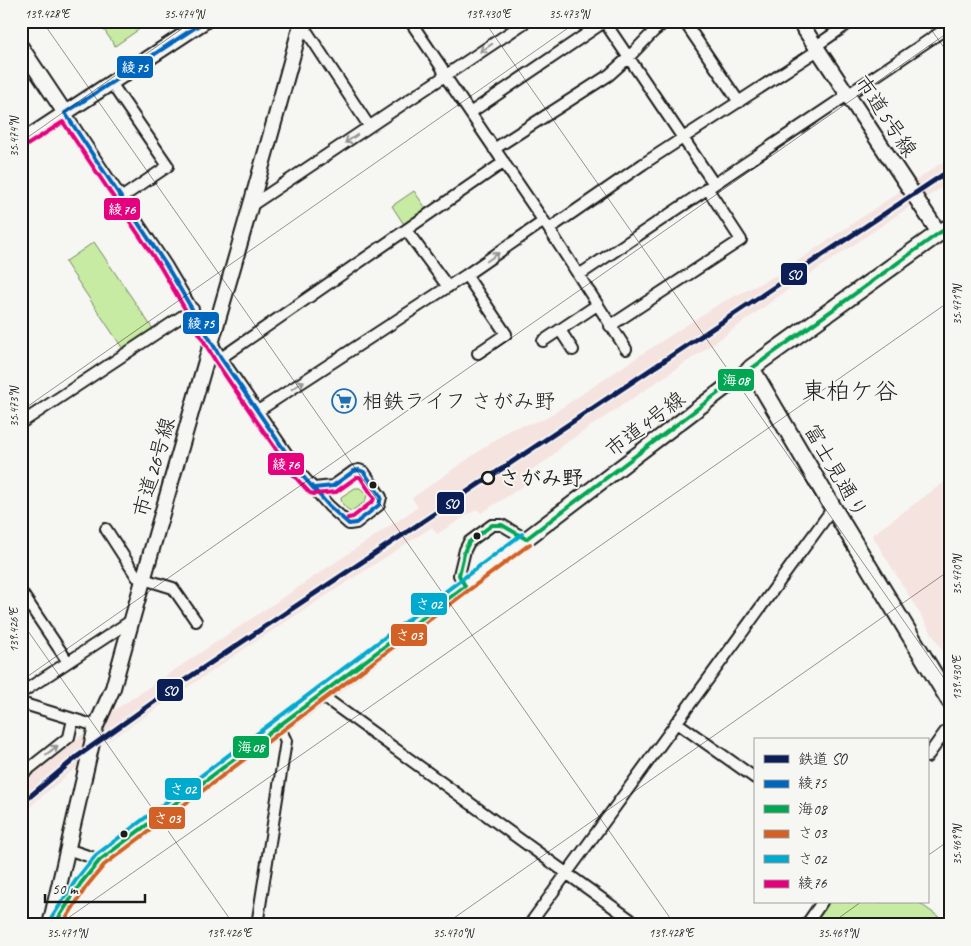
<svg xmlns="http://www.w3.org/2000/svg" width="971" height="946" font-family="Caveat,'Klee One',sans-serif">
  <rect width="100%" height="100%" fill="#f6f6f2"/>
  <filter id="ink" filterUnits="userSpaceOnUse"><feTurbulence type="fractalNoise" baseFrequency=".02" numOctaves="2"/><feDisplacementMap in="SourceGraphic" scale="10" xChannelSelector="R" yChannelSelector="G"/><feConvolveMatrix kernelMatrix="1 2 1 2 8 2 1 2 1" color-interpolation-filters="sRGB"/></filter>
  <g filter="url(#ink)">
    <path fill="#f5e3df" d="M950 157V182L924 199 914 182Z
      M902 190 912 205 790 288 713 344 563 445 550 458 520 477 525 485 481 513 477 509 437 534 432 527 247 647 101 746 106 716 418 507 412 498 511 429 545 419 636 358 719 304 777 275Z
      M950 478V663L872 535Z
      M86 732 80 764 36 801 21 816V784L54 755Z"/>
    <path fill="#c8eba4" stroke="#728460" d="M98 21H151L115 46Z
      M414 191 427 210 405 226 392 206Z
      M94 242 153 329 123 349 65 262Z
      M355 488H360L367 495 365 502 351 511C345 508 341 504 341 497Z
      M829 902H918L950 925H813Z"/>
    <g fill="none" stroke-linecap="round" stroke-linejoin="round">
      <g stroke="#1c1c1c" stroke-width="14">
        <path id="minor" d="M410 21 442 68 445 76 549 229 626 349
          M604 21 714 184
          M684 21 739 102
          M302 24 369 126
          M816 46 852 21
          M111 83 168 166 121 198
          M65 113 166 265 221 358 300 473 329 506 349 524 356 523 379 505 381 497 364 472 359 470 354 471 333 486 314 488
          M470 113 604 22
          M494 149 609 75 628 58 654 31 666 21
          M252 205 527 21
          M21 229 22 230
          M549 229 643 164 818 50
          M406 230 448 287
          M466 275 506 334 478 353
          M579 275 950 26
          M610 326 741 240 707 188
          M560 330 573 350
          M543 341 597 305
          M221 358 504 162
          M258 411 466 275 544 221
          M21 423 193 309
          M106 529 137 577 173 588 196 621
          M465 586 459 575 465 550 469 542 492 525H502L526 539
          M21 592 68 662
          M21 693 132 620
          M321 695 638 925
          M21 703 96 726
          M676 722 755 778
          M927 757 945 732 950 729
          M21 775 69 737 73 719
          M67 849 100 860
          M257 925 286 741 279 726
          M529 925 833 508
          M806 925 822 902"/>
      </g>
      <g stroke="#1c1c1c" stroke-width="18">
        <path id="tertiary" d="M799 21 939 233
          M21 47 65 113
          M21 142 205 21
          M54 923 81 883 100 860 321 695 751 368
          M50 925 96 726 113 688C174 465 242 244 302 21"/>
      </g>
      <g stroke="#1c1c1c" stroke-width="20">
        <path id="primary" d="M950 227 939 233 751 368 833 508 950 701"/>
      </g>
      <use href="#minor" stroke="#f6f6f2" stroke-width="10"/>
      <use href="#tertiary" stroke="#f6f6f2" stroke-width="14"/>
      <use href="#primary" stroke="#f6f6f2" stroke-width="16"/>
      <g stroke="#f6f6f2" stroke-width="8">
        <path id="bus-1" d="M65 113 166 265 221 358 300 473 329 506 349 524
          M65 113 205 21
          M314 488 333 486 354 471 359 470 364 472 381 497 379 505 356 523 349 524"/>
      </g>
      <g stroke="#f6f6f2" stroke-width="8">
        <path id="bus-2" d="M526 539 726 387 939 233 950 227
          M465 586 459 575 465 550 469 542 492 525H502L526 539
          M54 925 81 883 100 860 465 586"/>
      </g>
      <g stroke="#f6f6f2" stroke-width="8">
        <path id="bus-3" d="M62 925 86 887 104 865 530 544"/>
      </g>
      <g stroke="#f6f6f2" stroke-width="8">
        <path id="bus-4" d="M49 922 76 880 96 855 522 534"/>
      </g>
      <g stroke="#f6f6f2" stroke-width="8">
        <path id="bus-5" d="M24 147 63 122 161 268 216 362 295 477 310 493 314 494 336 492 357 477H360L374 498 373 501 353 517 348 518"/>
      </g>
      <use href="#bus-1" stroke="#0065bd" stroke-width="4"/>
      <use href="#bus-2" stroke="#00a651" stroke-width="4"/>
      <use href="#bus-3" stroke="#d36024" stroke-width="4"/>
      <use href="#bus-4" stroke="#00a9ce" stroke-width="4"/>
      <use href="#bus-5" stroke="#e5007d" stroke-width="4"/>
      <g stroke="#f6f6f2" stroke-width="9">
        <path id="rail-1" d="M21 804 78 756 179 684 950 170"/>
      </g>
      <use href="#rail-1" stroke="#0c1e56" stroke-width="5"/>
    </g>
    <defs><path id="oneway-shaft" d="M-6 0H5M1.5-3L5.5 0L1.5 3" fill="none" stroke-width="1.6" stroke-linecap="round" stroke-linejoin="round" transform="scale(1.25)"/></defs>
    <g stroke="#949492">
      <use href="#oneway-shaft" transform="translate(486 48) rotate(146)"/>
      <use href="#oneway-shaft" transform="translate(351 139) rotate(146)"/>
      <use href="#oneway-shaft" transform="translate(493 257) rotate(-35)"/>
      <use href="#oneway-shaft" transform="translate(298 385) rotate(-33)"/>
      <use href="#oneway-shaft" transform="translate(52 750) rotate(-38)"/>
    </g>
  </g>
  <path fill="none" stroke="#1c1c1c" stroke-width="1" stroke-opacity="0.45" d="M42 21 675 925M484 21 950 687M925 21 950 56M21 142 193 21M21 411 578 21M21 621 234 925M21 681 950 31M927 856 950 840M58 925 950 301M444 925 950 570M829 925 861 902"/>
  <defs>
    <g id="supermarket-ring" transform="scale(1.25)"><circle r="9.5" fill="#f6f6f2" stroke="#1f6fb2" stroke-width="1.5"/><path d="M-6-5.5h2.5l.6 2H6L4.5 2H-2.5L-4.4-4H-6ZM-1.5 3.2a1.3 1.3 0 1 0 .1 0ZM3 3.2a1.3 1.3 0 1 0 .1 0Z" fill="#1f6fb2"/></g>
  </defs>
  <g fill-rule="evenodd">
    <use href="#supermarket-ring" x="344" y="401"/>
  </g>
  <circle fill="#f6f6f2" stroke="#1c1c1c" stroke-width="2.5" cx="488" cy="478" r="6"/>
  <g fill="#1c1c1c" stroke="#f6f6f2" stroke-width="2">
    <circle cx="373" cy="485" r="4.5"/>
    <circle cx="477" cy="536" r="4.5"/>
    <circle cx="124" cy="834" r="4.5"/>
  </g>
  <g text-anchor="middle" stroke-width="4" stroke-linejoin="round" paint-order="stroke">
    <g font-size="21" fill="#1c1c1c" stroke="#f6f6f2">
      <text transform="translate(886 116) rotate(56)" y="7">市道5号線</text>
      <text transform="translate(645 424) rotate(-37)" y="7">市道4号線</text>
      <text transform="translate(154 467) rotate(-74)" y="7">市道26号線</text>
      <text transform="translate(836 471) rotate(60)" y="7">富士見通り</text>
    </g>
    <g font-size="21" fill="#1c1c1c" stroke="#f6f6f2" text-anchor="start">
      <text x="362" y="408">相鉄ライフ さがみ野</text>
    </g>
    <g font-size="21" font-weight="bold" fill="#1c1c1c" stroke="#f6f6f2" text-anchor="start">
      <text x="499" y="485">さがみ野</text>
    </g>
    <g font-size="24" fill="#1c1c1c" stroke="#f6f6f2">
      <text x="850" y="399">東柏ケ谷</text>
    </g>
  </g>
  <g stroke="#f6f6f2" stroke-width="2">
    <rect x="116" y="55" width="38" height="24" rx="5" fill="#0065bd"/>
    <rect x="103" y="197" width="38" height="24" rx="5" fill="#e5007d"/>
    <rect x="780" y="262" width="28" height="24" rx="5" fill="#0c1e56"/>
    <rect x="182" y="311" width="38" height="24" rx="5" fill="#0065bd"/>
    <rect x="717" y="368" width="38" height="24" rx="5" fill="#00a651"/>
    <rect x="267" y="452" width="38" height="24" rx="5" fill="#e5007d"/>
    <rect x="436" y="491" width="29" height="24" rx="5" fill="#0c1e56"/>
    <rect x="410" y="592" width="38" height="24" rx="5" fill="#00a9ce"/>
    <rect x="390" y="623" width="38" height="24" rx="5" fill="#d36024"/>
    <rect x="156" y="678" width="28" height="24" rx="5" fill="#0c1e56"/>
    <rect x="232" y="735" width="38" height="24" rx="5" fill="#00a651"/>
    <rect x="164" y="777" width="38" height="24" rx="5" fill="#00a9ce"/>
    <rect x="148" y="806" width="38" height="24" rx="5" fill="#d36024"/>
  </g>
  <g font-size="14" text-anchor="middle" font-weight="bold" fill="#fff">
    <text x="135" y="72">綾75</text>
    <text x="122" y="214">綾76</text>
    <text x="794" y="279">SO</text>
    <text x="201" y="328">綾75</text>
    <text x="736" y="385">海08</text>
    <text x="286" y="469">綾76</text>
    <text x="451" y="508">SO</text>
    <text x="429" y="609">さ02</text>
    <text x="409" y="640">さ03</text>
    <text x="170" y="695">SO</text>
    <text x="251" y="752">海08</text>
    <text x="183" y="794">さ02</text>
    <text x="167" y="823">さ03</text>
  </g>
  <rect width="971" height="946" fill="none" stroke="#f6f6f2" stroke-width="55"/>
  <rect x="754" y="738" width="175" height="165" fill="#f6f6f2" stroke="#9f9f9c"/>
  <rect x="764" y="755" width="25" height="8" fill="#0c1e56" stroke="#9f9f9c"/>
  <text x="798" y="764" font-size="15" fill="#1c1c1c">鉄道 SO</text>
  <rect x="764" y="780" width="25" height="8" fill="#0065bd" stroke="#9f9f9c"/>
  <text x="798" y="788" font-size="15" fill="#1c1c1c">綾75</text>
  <rect x="764" y="805" width="25" height="8" fill="#00a651" stroke="#9f9f9c"/>
  <text x="798" y="814" font-size="15" fill="#1c1c1c">海08</text>
  <rect x="764" y="830" width="25" height="8" fill="#d36024" stroke="#9f9f9c"/>
  <text x="798" y="838" font-size="15" fill="#1c1c1c">さ03</text>
  <rect x="764" y="855" width="25" height="8" fill="#00a9ce" stroke="#9f9f9c"/>
  <text x="798" y="864" font-size="15" fill="#1c1c1c">さ02</text>
  <rect x="764" y="880" width="25" height="8" fill="#e5007d" stroke="#9f9f9c"/>
  <text x="798" y="888" font-size="15" fill="#1c1c1c">綾76</text>
  <path d="M45 894v8h100v-8" fill="none" stroke="#1c1c1c" stroke-width="2.5"/>
  <text x="52" y="894" font-size="15" fill="#1c1c1c" stroke="#f6f6f2" stroke-width="4" paint-order="stroke">50 m</text>
  <rect x="28" y="28" width="916" height="890" fill="none" stroke="#1c1c1c" stroke-width="2"/>
  <g font-size="12" text-anchor="middle" fill="#1c1c1c">
    <text x="47" y="18">139.428°E</text>
    <text x="184" y="18">35.474°N</text>
    <text x="488" y="18">139.430°E</text>
    <text x="569" y="18">35.473°N</text>
    <text transform="translate(14 137) rotate(-90)" y="4">35.474°N</text>
    <text transform="translate(957 305) rotate(-90)" y="4">35.471°N</text>
    <text transform="translate(14 407) rotate(-90)" y="4">35.473°N</text>
    <text transform="translate(957 575) rotate(-90)" y="4">35.470°N</text>
    <text transform="translate(14 630) rotate(-90)" y="4">139.426°E</text>
    <text transform="translate(957 678) rotate(-90)" y="4">139.430°E</text>
    <text transform="translate(957 845) rotate(-90)" y="4">35.469°N</text>
    <text x="67" y="937">35.471°N</text>
    <text x="229" y="937">139.426°E</text>
    <text x="453" y="937">35.470°N</text>
    <text x="671" y="937">139.428°E</text>
    <text x="838" y="937">35.469°N</text>
  </g>
</svg>
